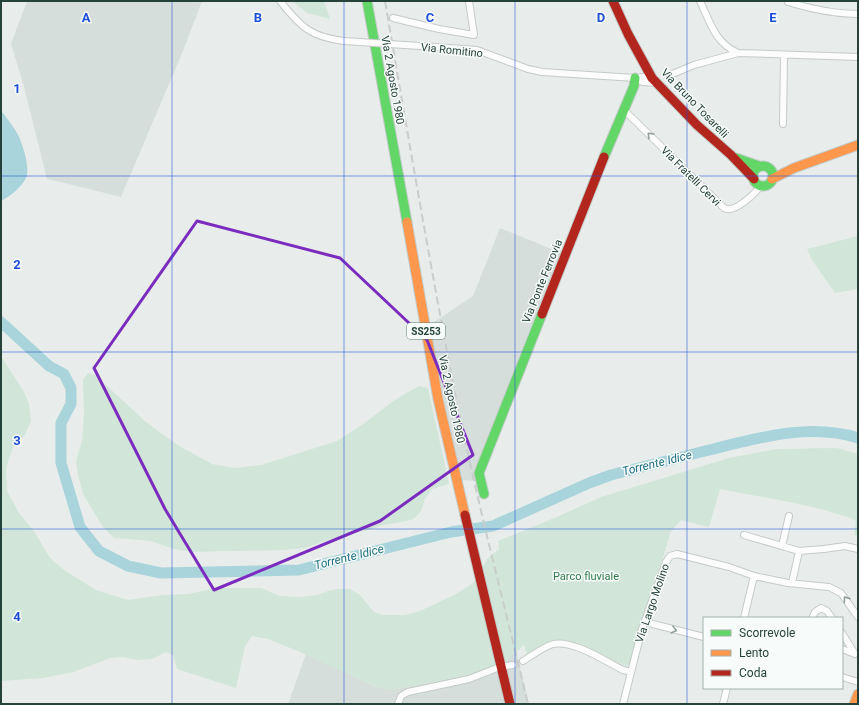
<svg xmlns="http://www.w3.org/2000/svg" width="859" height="705" font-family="Roboto,sans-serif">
  <rect width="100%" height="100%" fill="#e8edeb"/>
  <path fill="#d6dedb" d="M27 1H202L183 51 121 197 77 186 47 179 23 83 11 44Z
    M500 228 569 256 481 481 459 480 422 330 473 296Z
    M516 651 529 704H288L306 654 374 686 391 690 496 670Z"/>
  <path fill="#d1e6d8" d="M292 1H324L330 19 307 13Z
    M858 236V289L835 293 812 260 807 249Z
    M1 356 24 392 29 404 31 421 24 436 14 445 9 458 6 469 7 491 19 513 34 531 50 558 64 570 96 590 128 600 162 595 189 594 215 588H261L280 596 301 597 317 595 328 591 338 589H350L359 594 374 612 382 615H405L420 611 458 593 473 583 488 558 499 549 498 541 559 516 601 497 729 458 776 449 837 448 858 454V536L854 535 856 522 855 520C812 504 765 498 720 489L709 527 681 520 671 531 662 561 655 580 630 664 626 666 570 641C546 638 545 646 527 655L524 645 496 670 391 690 374 686 300 652 268 639 252 636 245 646 236 688 177 669 173 655 166 652 152 659 136 660 123 657 110 658 74 672 43 678 1 681Z
    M88 373 95 375 146 422 179 446 212 464 235 468 261 465 337 441 362 425 392 402 408 392 419 386 428 388 449 484 432 489 425 499 421 511 414 519 402 522 383 525 372 529 331 539 305 548 283 550 191 552 174 549 151 541 114 538 103 527 83 494 78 475 76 461 82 441 84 412 83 380Z"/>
  <path fill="#a9d4db" d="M1 112 3 113C8 120 13 126 17 133 22 141 31 170 26 178 21 188 10 196 1 201Z"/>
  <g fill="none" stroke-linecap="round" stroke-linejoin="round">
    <path stroke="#a9d4db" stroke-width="11" d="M1 322 49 366 64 374 71 388V404L61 423V463L80 527 99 551 128 566 161 573 299 570 451 532 493 526 589 483 611 475C642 467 674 459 705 451 754 439 809 422 858 438"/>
    <g stroke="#c5cac8" stroke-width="8">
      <path id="street" d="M280 1C300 26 310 37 344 41
        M700 1C710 22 715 43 738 53L858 57
        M788 1V2C811 9 834 14 858 14
        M393 18 439 29 474 35 469 1
        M420 46 477 50 528 69 542 72 635 78 643 77 652 78
        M670 75 694 65 738 53
        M635 78 643 82 656 83
        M624 110 724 208C734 214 755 194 761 185
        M783 124 784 55
        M744 535 799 551
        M782 546 789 516
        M792 583 799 551 824 549 845 546 858 549
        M744 618 754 576
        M812 618 815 612 821 608 827 611 832 618
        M645 622 704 637
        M842 633 855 654
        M842 649 855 654
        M523 661C533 655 543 647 553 644 574 640 605 661 623 670L631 672
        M506 666 513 665
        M842 677 858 682
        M398 704 401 696 408 692 469 679 497 668
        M623 704 642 629 666 562 670 556 677 554 729 567 754 576 788 583 829 587 841 593 858 617
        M723 704 727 688"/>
    </g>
    <g stroke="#c3cbc8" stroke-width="11">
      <path id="fast" d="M367 1 407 222
        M604 157 634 86 635 78
        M736 158 759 166
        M753 176a10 10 0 1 1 20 0a10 10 0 1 1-20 0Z
        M484 494 479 473 542 314"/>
    </g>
    <g stroke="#c3cbc8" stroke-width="11">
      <path id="slow" d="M772 179 794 168 858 145
        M407 222 438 399 465 515
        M854 704 858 694"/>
    </g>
    <g stroke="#c3cbc8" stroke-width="11">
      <path id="jam" d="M613 1 628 34 652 78 697 125 731 155 754 179
        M542 314 604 157
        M465 515 510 704"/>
    </g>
    <use href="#street" stroke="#fcfcfc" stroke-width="6"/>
    <use href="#fast" stroke="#63d668" stroke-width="9"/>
    <use href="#slow" stroke="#ff974d" stroke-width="9"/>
    <use href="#jam" stroke="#b3261e" stroke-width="9"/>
    <path stroke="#c9cdcc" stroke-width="2" stroke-dasharray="8 4" stroke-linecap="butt" d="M385 1C407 130 429 259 454 388 475 494 503 599 528 704"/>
    <g stroke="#c5cac8" stroke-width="8" stroke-linecap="butt">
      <path id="street-bridge" d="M344 41 420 46"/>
    </g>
    <use href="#street-bridge" stroke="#fcfcfc" stroke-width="6"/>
  </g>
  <defs><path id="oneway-chevron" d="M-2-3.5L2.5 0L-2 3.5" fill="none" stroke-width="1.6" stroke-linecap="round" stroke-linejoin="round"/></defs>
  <g stroke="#909f9b">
    <use href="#oneway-chevron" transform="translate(650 135) rotate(-135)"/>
    <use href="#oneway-chevron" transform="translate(846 599) rotate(-125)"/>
    <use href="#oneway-chevron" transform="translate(674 630) rotate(14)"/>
  </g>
  <path fill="none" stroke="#7b2cbf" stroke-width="3" stroke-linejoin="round" d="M197 221 340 258 427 340 473 455 380 521 214 590 165 509 94 368Z"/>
  <path fill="none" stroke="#1d4ed8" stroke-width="1" stroke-opacity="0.55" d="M172 1V704M344 1V704M515 1V704M687 1V704M1 176H858M1 352H858M1 529H858"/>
  <g text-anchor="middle" stroke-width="3" stroke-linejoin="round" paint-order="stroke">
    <rect fill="#f7fbf9" stroke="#637a73" stroke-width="1" x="407" y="323" width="38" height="16" rx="3"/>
    <g font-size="10" font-weight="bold" fill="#24423a">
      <text x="426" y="335">SS253</text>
    </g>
    <g font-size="11" fill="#24423a" stroke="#f7fbf9">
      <text transform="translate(452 50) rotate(6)" y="4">Via Romitino</text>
      <text transform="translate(393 80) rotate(80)" y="4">Via 2 Agosto 1980</text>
      <text transform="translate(695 103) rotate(46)" y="4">Via Bruno Tosarelli</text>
      <text transform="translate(691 176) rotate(45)" y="4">Via Fratelli Cervi</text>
      <text transform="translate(542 281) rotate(-68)" y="4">Via Ponte Ferrovia</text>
      <text transform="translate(452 399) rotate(78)" y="4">Via 2 Agosto 1980</text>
      <text transform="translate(652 603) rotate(-71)" y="4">Via Largo Molino</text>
    </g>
    <g font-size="11" fill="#2d7a4b" stroke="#f7fbf9">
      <text x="586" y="580">Parco fluviale</text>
    </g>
    <g font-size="12" font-style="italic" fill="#1c6f80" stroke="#f7fbf9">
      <text transform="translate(657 463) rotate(-14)" y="4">Torrente Idice</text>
      <text transform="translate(349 557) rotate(-14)" y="4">Torrente Idice</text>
    </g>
  </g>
  <g font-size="13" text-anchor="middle" font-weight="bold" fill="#1d4ed8" stroke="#f7fbf9" stroke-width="3" stroke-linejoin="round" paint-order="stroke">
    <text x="86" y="22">A</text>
    <text x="258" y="22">B</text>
    <text x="430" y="22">C</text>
    <text x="601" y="22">D</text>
    <text x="773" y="22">E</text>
    <text x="17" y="93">1</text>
    <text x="17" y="269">2</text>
    <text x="17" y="445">3</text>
    <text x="17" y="621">4</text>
  </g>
  <rect width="859" height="705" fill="none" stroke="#24423a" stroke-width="4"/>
  <rect x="703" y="617" width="140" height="72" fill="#f7fbf9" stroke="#a3b1ad"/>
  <rect x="711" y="630" width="20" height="6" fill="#63d668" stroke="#a3b1ad"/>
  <text x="739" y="637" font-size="12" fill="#24423a">Scorrevole</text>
  <rect x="711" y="650" width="20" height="6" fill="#ff974d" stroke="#a3b1ad"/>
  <text x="739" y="657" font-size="12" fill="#24423a">Lento</text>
  <rect x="711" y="670" width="20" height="6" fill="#b3261e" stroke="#a3b1ad"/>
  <text x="739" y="677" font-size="12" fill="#24423a">Coda</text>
</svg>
